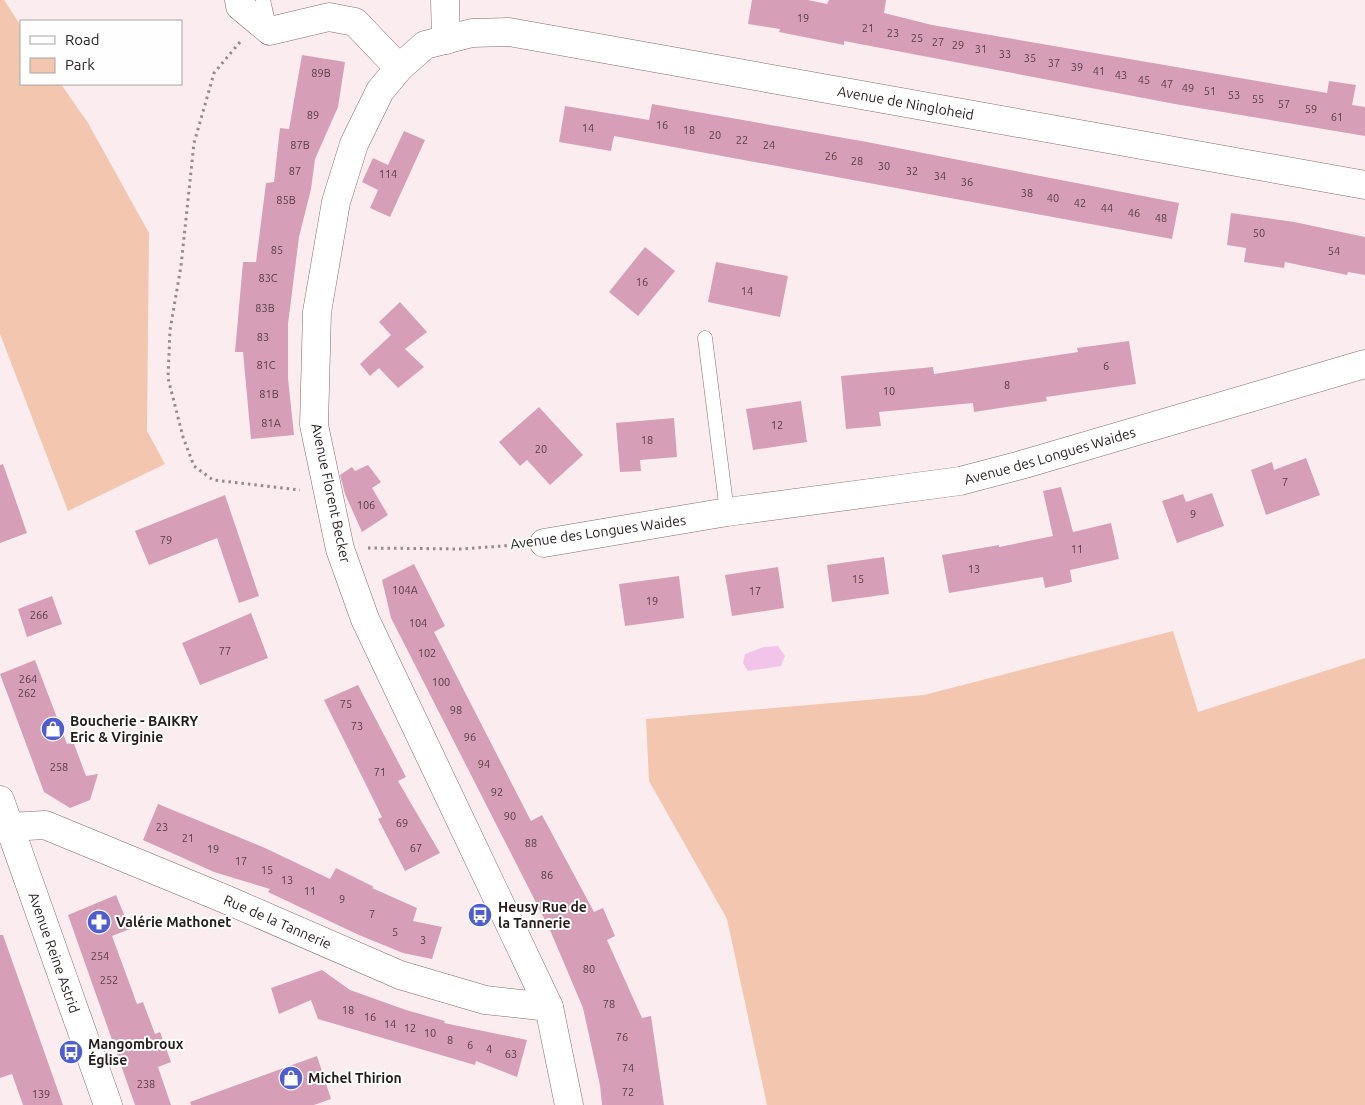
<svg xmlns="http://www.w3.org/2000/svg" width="1365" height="1105" font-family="Ubuntu,sans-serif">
  <rect width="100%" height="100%" fill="#fbedef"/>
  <path fill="#f3c6b0" d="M0 0H4L21 26V84H61L88 123 149 233 147 431 165 464 68 511 0 334Z
    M1173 631 1198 712 1365 658V1105H767L727 919 649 781 646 719 924 695Z"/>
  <path fill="#f2c4ea" d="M778 646 785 656 781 666 748 671 743 663 745 654 764 647Z"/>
  <path fill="#d69fb7" d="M752 0H808L827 4 829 0H886L884 13 932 25 1327 93 1329 81 1356 85 1352 105 1365 107V136L1175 104 844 41V45L779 32 780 29 748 24Z
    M302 55 345 62 338 107 315 159 311 189 299 237 288 324V378L294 435 251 439 243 352H235L243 262H256L266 183 274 182 280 128 289 129Z
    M652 104 867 142 1179 203 1172 239 614 136 611 151 559 142 565 106 649 120Z
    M404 131 425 140 390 217 370 208 378 190 362 182 373 158 388 165Z
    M1231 213 1294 222 1365 237V275L1348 272 1347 275 1285 262 1284 268 1244 262 1246 248 1227 245Z
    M645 247 675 271 638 316 609 292Z
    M716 262 788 276 780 317 708 302Z
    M400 302 427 332 405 349 424 367 398 388 379 368 370 376 360 364 391 335 379 322Z
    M1129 341 1136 384 1046 397 1047 401 974 412 973 403 879 412 881 426 846 429 841 376 933 367 934 374 1078 352 1077 348Z
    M801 401 807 442 753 450 746 409Z
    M539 407 583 455 550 485 527 460 520 466 499 442Z
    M674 418 677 457 640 460 641 471 620 472 616 423Z
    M1306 458 1320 495 1266 515 1251 470 1272 462 1274 470Z
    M3 464 27 533 0 543V465Z
    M368 465 381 482 372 488 388 515 362 532 345 494 340 475 352 467 355 471Z
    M1061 487 1073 532 1111 523 1119 559 1070 570 1072 582 1045 588 1043 577 949 593 942 555 999 545V547L1053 536 1043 491Z
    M1212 493 1224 526 1177 543 1162 501 1183 494 1186 502Z
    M225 495 259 596 239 603 217 538 149 565 135 531Z
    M884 557 889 594 832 602 827 565Z
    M414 564 445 626 434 632 531 821 542 815 594 912 603 908 615 936 607 940 642 1018 651 1016 664 1105H602L600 1085 583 1008 550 930 391 618 382 580Z
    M778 567 784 608 732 616 725 575Z
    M679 576 684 618 625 626 619 584Z
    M52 596 62 624 27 637 18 609Z
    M251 613 268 658 200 685 182 643Z
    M35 660 67 744 73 741 86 776 98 774 90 800 70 808 44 792 0 674Z
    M358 685 406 777 398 781 440 853 405 871 378 819 382 817 324 700Z
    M158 804 265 848 330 879 336 868 374 887 372 888 417 908 413 921 442 927 432 959 403 953 359 935 268 892 270 889 214 872 143 840Z
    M116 895 130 929 112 936 137 1004 143 1002 155 1034 160 1032 171 1062 158 1067 171 1105H135L68 915Z
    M0 935H3L63 1105H23L12 1074 0 1078Z
    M322 970 350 990 406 1010 445 1021 444 1023 527 1040 517 1077 476 1061 475 1065 318 1019 311 1000 279 1014 271 988Z
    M317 1056 331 1099 314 1105H191L190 1102Z"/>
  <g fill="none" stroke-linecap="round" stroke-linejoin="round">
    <g stroke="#86696c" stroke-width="15">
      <path id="service" d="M263 0 269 26
        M705 338 727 512"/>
    </g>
    <g stroke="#86696c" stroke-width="29">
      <g id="minor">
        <path d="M239 0 240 6 270 31 329 17 355 22 399 68"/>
        <path d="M445 0 446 40"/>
        <path id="s1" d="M544 543 727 512 960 481 1021 465 1365 364"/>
        <path id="s2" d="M9 827 45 825 225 899 400 975 485 1000 549 1007"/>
        <path id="s3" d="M569 1105 549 1007 365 619 340 549 314 425 317 312 336 202 354 144 380 91 399 68 425 45 472 33 509 32 1365 185"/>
      </g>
    </g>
    <g stroke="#86696c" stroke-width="29">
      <g id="secondary">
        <path id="s4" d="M0 800 108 1105"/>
      </g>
    </g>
    <path stroke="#978a8c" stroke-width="3" stroke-dasharray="2.5 4" stroke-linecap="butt" d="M240 42 214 73 194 143 181 266 170 330 168 378 183 437 194 466 213 480 300 490
      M368 548 462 549 516 545"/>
    <use href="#service" stroke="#fff" stroke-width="14"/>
    <use href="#minor" stroke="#fff" stroke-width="28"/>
    <use href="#secondary" stroke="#fff" stroke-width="28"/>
  </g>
  <defs>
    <g id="shop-disc" transform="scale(1.25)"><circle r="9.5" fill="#4f5dd2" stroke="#fefefe"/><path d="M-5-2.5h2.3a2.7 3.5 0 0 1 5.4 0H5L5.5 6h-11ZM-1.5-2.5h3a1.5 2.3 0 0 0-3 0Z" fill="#fff"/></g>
    <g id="bus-disc" transform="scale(1.25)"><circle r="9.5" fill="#4f5dd2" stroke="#fefefe"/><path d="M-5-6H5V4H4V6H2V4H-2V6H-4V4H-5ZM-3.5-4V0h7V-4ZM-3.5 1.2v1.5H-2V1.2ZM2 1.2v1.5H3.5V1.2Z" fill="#fff"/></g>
    <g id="pharmacy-disc" transform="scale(1.25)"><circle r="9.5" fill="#4f5dd2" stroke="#fefefe"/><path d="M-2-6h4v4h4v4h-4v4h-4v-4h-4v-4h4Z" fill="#fff"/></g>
  </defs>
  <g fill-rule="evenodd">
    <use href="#shop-disc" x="53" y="729"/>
    <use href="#bus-disc" x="480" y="915"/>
    <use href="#pharmacy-disc" x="99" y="922"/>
    <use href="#bus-disc" x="71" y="1052"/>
    <use href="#shop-disc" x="291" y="1078"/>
  </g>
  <g text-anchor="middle" stroke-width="4" stroke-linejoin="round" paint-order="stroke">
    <g font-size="11" fill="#533d44">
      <text x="803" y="22">19</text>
      <text x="868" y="32">21</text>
      <text x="893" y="37">23</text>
      <text x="917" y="42">25</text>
      <text x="938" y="46">27</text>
      <text x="958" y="49">29</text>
      <text x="981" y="53">31</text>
      <text x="1005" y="58">33</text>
      <text x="1030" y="62">35</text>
      <text x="1054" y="67">37</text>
      <text x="1077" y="71">39</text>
      <text x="1099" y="75">41</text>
      <text x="321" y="77">89B</text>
      <text x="1121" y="79">43</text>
      <text x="1144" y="84">45</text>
      <text x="1167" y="88">47</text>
      <text x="1188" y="92">49</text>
      <text x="1210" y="95">51</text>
      <text x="1234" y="99">53</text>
      <text x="1258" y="103">55</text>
      <text x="1284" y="108">57</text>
      <text x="1311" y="113">59</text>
      <text x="313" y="119">89</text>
      <text x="1337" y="121">61</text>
      <text x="662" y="129">16</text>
      <text x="588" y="132">14</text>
      <text x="689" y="134">18</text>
      <text x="715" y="139">20</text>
      <text x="742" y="144">22</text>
      <text x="300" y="149">87B</text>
      <text x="769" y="149">24</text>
      <text x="831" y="160">26</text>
      <text x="857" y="165">28</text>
      <text x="884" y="170">30</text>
      <text x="295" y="175">87</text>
      <text x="912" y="175">32</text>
      <text x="388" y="178">114</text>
      <text x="940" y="180">34</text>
      <text x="967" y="186">36</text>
      <text x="1027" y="197">38</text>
      <text x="1053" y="202">40</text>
      <text x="286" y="204">85B</text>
      <text x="1080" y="207">42</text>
      <text x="1107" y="212">44</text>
      <text x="1134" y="217">46</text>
      <text x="1161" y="222">48</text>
      <text x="1259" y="237">50</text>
      <text x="277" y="254">85</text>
      <text x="1334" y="255">54</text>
      <text x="268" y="282">83C</text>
      <text x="642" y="286">16</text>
      <text x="747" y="295">14</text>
      <text x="265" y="312">83B</text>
      <text x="263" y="341">83</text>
      <text x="266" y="369">81C</text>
      <text x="1106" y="370">6</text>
      <text x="1007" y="389">8</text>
      <text x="889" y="395">10</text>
      <text x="269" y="398">81B</text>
      <text x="271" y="427">81A</text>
      <text x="777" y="429">12</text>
      <text x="647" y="444">18</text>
      <text x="541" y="453">20</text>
      <text x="1285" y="486">7</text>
      <text x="366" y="509">106</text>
      <text x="1193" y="518">9</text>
      <text x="166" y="544">79</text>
      <text x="1077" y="553">11</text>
      <text x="974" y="573">13</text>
      <text x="858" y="583">15</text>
      <text x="405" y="594">104A</text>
      <text x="755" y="595">17</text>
      <text x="652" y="605">19</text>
      <text x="39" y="619">266</text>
      <text x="418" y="627">104</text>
      <text x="225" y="655">77</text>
      <text x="427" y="657">102</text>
      <text x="28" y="683">264</text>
      <text x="441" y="686">100</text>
      <text x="27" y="697">262</text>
      <text x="346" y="708">75</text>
      <text x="456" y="714">98</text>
      <text x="357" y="730">73</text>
      <text x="470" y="741">96</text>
      <text x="484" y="768">94</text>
      <text x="59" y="771">258</text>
      <text x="380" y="776">71</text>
      <text x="497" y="796">92</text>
      <text x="510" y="820">90</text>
      <text x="402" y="827">69</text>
      <text x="162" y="831">23</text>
      <text x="188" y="842">21</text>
      <text x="531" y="847">88</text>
      <text x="416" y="852">67</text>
      <text x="213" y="853">19</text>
      <text x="241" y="865">17</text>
      <text x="267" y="874">15</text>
      <text x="547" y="879">86</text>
      <text x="287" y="884">13</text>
      <text x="310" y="895">11</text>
      <text x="342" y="903">9</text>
      <text x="372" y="918">7</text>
      <text x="395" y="936">5</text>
      <text x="423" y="944">3</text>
      <text x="100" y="960">254</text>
      <text x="589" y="973">80</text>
      <text x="109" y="984">252</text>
      <text x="609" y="1008">78</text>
      <text x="348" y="1014">18</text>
      <text x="370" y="1021">16</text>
      <text x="390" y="1028">14</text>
      <text x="410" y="1032">12</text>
      <text x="430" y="1037">10</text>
      <text x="622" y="1041">76</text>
      <text x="450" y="1044">8</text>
      <text x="470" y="1049">6</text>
      <text x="489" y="1053">4</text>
      <text x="511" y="1058">63</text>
      <text x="628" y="1072">74</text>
      <text x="146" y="1088">238</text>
      <text x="628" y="1096">72</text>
      <text x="41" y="1098">139</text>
    </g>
    <g font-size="14" fill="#271c1d" stroke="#fefefe">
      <text dy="5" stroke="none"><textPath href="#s3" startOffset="1628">Avenue de Ningloheid</textPath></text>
      <text dy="5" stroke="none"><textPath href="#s1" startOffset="514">Avenue des Longues Waides</textPath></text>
      <text transform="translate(331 493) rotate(78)" y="5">Avenue Florent Becker</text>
      <text transform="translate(598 532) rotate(-8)" y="5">Avenue des Longues Waides</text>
      <text dy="5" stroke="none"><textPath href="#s2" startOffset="288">Rue de la Tannerie</textPath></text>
      <text dy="5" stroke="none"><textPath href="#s4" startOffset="162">Avenue Reine Astrid</textPath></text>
    </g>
    <g font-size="14" font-weight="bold" fill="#271c1d" stroke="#fefefe" text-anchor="start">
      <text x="70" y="726">Boucherie - BAIKRY<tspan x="70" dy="16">Eric &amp; Virginie</tspan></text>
      <text x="498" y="912">Heusy Rue de<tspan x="498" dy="16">la Tannerie</tspan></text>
      <text x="116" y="927">Valérie Mathonet</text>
      <text x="88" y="1049">Mangombroux<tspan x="88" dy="16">Église</tspan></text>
      <text x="308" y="1083">Michel Thirion</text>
    </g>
  </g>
  <rect x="20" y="20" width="162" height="65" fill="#fefefe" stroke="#a8a4a4"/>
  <rect x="30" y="36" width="25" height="8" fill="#ffffff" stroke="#a8a4a4"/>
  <text x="65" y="45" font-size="15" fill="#271c1d">Road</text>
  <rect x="30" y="58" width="25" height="15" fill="#f3c6b0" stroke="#a8a4a4"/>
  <text x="65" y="70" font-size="15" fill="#271c1d">Park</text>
</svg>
